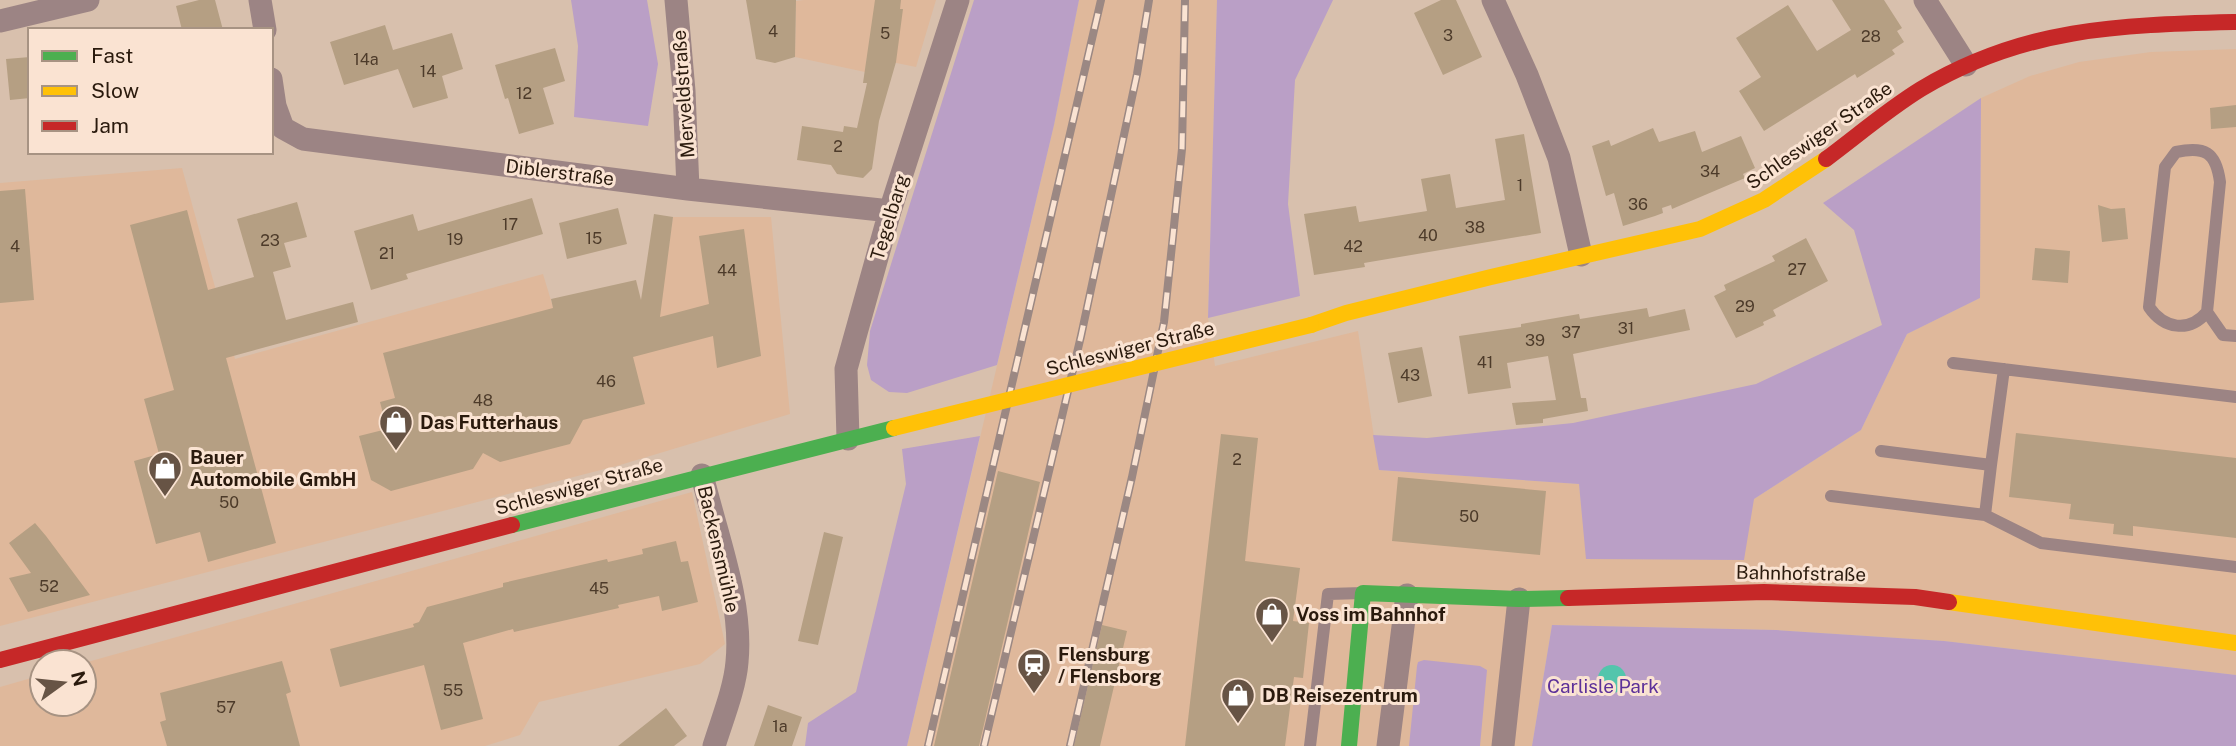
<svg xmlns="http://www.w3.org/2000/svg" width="2236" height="746" font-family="'Public Sans',sans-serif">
  <rect width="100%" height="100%" fill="#d8c0ad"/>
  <path fill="#dfb89b" d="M804 0H936L916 67 867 57 865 72 795 57 796 1Z
    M1079 0H1217L1208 318 1215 366 1358 331 1379 470 1579 484 1587 559 1754 499 1861 430 1907 334 1980 298 1981 98 2030 76 2079 62 2151 52 2236 49V675L1944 641 1776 630 1552 625 1532 746H907L1054 125Z
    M182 168 235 359 543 274 556 317 662 295 673 217H771L790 414 620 465 0 626V183Z
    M692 492 725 644 700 664 539 702 520 735 485 746H0V687L42 675V704H84V663Z"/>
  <path fill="#ba9fc6" d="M571 0H647L658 64 648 126 574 117 578 46Z
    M974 0H1079L1054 125 997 365 907 393 889 392 871 380 867 365 870 331Z
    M1217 0H1333L1295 80 1288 204 1300 296 1208 318Z
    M1981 98 1980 298 1907 334 1861 430 1754 499 1744 560 1586 559 1579 484 1379 470 1373 435 1427 438 1573 423 1756 384 1882 325 1854 230 1823 203Z
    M980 436 907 746H805L808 723 856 692 906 484 902 449Z
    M1552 625 1776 630 1944 641 2236 675V746H1532Z
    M1424 660 1480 666 1487 670 1480 746H1409L1417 666 1418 662Z"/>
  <path fill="#53c5ac" d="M1598 679a14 14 0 1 1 28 0a14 14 0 1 1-28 0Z"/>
  <path fill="#b59f83" d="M199 0H215L223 30H182L176 6Z
    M746 0H796L795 57 775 63 756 59Z
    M875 0H901L900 9H903L896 62 879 121 872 169 863 178 837 174 831 165 797 160 802 126 843 132 844 126 857 128 867 83H863Z
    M1441 0H1456L1482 57 1443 75 1414 13Z
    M1832 0H1884L1902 28 1897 31 1904 42 1892 50 1895 54 1857 78 1855 74 1764 131 1739 91 1761 77 1736 38 1788 5 1817 51 1851 30Z
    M385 25 393 50 452 33 463 69 442 76 448 98 413 108 398 69 344 85 330 42Z
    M555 48 565 81 543 88 554 124 519 134 508 98 505 99 495 65Z
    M30 57V98L10 100 6 59Z
    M2236 105V127L2211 129 2210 108Z
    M1653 128 1659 142 1695 131 1702 152 1741 136 1755 168 1743 174 1745 178 1672 209 1671 205 1662 208 1663 213 1655 216 1623 226 1614 193 1606 196 1592 146 1609 140 1611 146Z
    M1524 134 1541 233 1364 263 1365 267 1314 275 1304 214 1356 206 1359 222 1427 211 1421 179 1450 174 1456 208 1505 200 1495 139Z
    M25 189 34 300 0 303V191Z
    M532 198 543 234 406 274 408 279 371 290 354 231 413 214 418 231Z
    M297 202 307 237 284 243 291 267 273 272 286 320 353 302 358 322 226 358 276 543 208 562 200 532 156 544 134 461 159 454 144 399 174 390 130 225 187 210 208 290 254 277 237 219Z
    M2098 205 2111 209 2125 208 2128 239 2102 242Z
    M618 208 627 244 567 259 559 223Z
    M654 214 673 217 660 317 709 304 699 236 744 229 761 356 717 368 713 336 633 357 645 404 583 420 570 444 500 462 483 453 473 469 391 491 371 480 359 436 387 429 380 402 395 398 383 353 553 308 551 299 636 280 641 300Z
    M1806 238 1828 281 1773 310 1776 316 1763 322 1764 325 1736 338 1714 296 1726 290 1724 285 1775 261 1772 256Z
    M2035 248 2070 251 2068 283 2032 280Z
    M1647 308 1649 317 1685 309 1690 330 1573 354 1581 398H1586L1588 411 1543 419V423L1516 425 1512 403 1556 400 1548 356 1507 363 1511 388 1468 394 1459 336 1521 327V324L1579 314 1580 319Z
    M1422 347 1432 396 1398 403 1388 353Z
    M2016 433 2236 458V538L2133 526V536L2113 534 2114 524 2069 519 2071 504 2009 497Z
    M1221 434 1258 438 1245 561 1300 568 1293 621 1309 623 1303 678 1294 677 1285 746H1185Z
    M998 471 1040 482 979 746H934Z
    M1398 477 1546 491 1540 555 1392 541Z
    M35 523 46 536 90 595 28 612 9 578 31 573 9 543Z
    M824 532 843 537 818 645 798 641Z
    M676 541 681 562 688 561 698 602 662 611 659 596 618 605 619 608 514 632 513 629 463 643 483 719 441 730 424 665 340 687 330 649 414 627 413 624 419 622 427 607 503 587V583L607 559 608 562 643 554 642 549Z
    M1102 625 1127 631 1100 746H1074Z
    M282 661 291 692 286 694 300 746H167L160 722 166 720 160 693Z
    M768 705 802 717 792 746H754Z
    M666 708 687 736 674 746H618Z"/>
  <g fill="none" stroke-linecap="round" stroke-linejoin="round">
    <path stroke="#9c8484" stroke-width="12" d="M2207 312C2189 333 2164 329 2149 307L2165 167 2176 152C2205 146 2216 152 2220 182L2207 312 2223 335 2236 336
      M1953 363 2236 397
      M1881 451 1991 465 2004 369
      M1831 496 1985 515 1991 465
      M1985 515 2041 543 2236 567
      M1310 746 1328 594 1363 593"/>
    <path stroke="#9c8484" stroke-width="23" d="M260 0 265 30
      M676 0 684 91 688 189
      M1493 0 1527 75 1559 158 1581 255
      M1925 0 1966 65
      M0 21 88 0
      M271 79 275 106 283 128 303 139 688 189 890 211
      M848 439 846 369 890 211 958 0
      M702 475C716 534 743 601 737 662 735 688 722 720 714 746
      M1388 746 1407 595
      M1503 746 1519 599"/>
    <path stroke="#4caf50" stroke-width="16" d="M512 525 894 428
      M1349 746 1363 593 1519 599 1568 598"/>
    <path stroke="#ffc107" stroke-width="16" d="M1311 325 1346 313 1491 277 1700 229 1764 200 1826 159
      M1949 602 2236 643"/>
    <path stroke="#c62828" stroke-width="16" d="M1826 159C1857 136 1887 110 1921 89 2025 27 2119 25 2236 22
      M1568 598 1764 592 1915 597 1949 602
      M0 660 512 525"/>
    <g stroke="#9b8883" stroke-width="8">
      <path id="rail" d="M928 746 1101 0
        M984 746 1081 336 1137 74 1149 0
        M1070 746 1132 477 1164 322 1182 149 1185 0"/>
    </g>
    <use href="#rail" stroke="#fae3d2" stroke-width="5" stroke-dasharray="16" stroke-linecap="butt"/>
    <path stroke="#ffc107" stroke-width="16" d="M894 428 1311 325"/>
  </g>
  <defs>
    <g id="shop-pin" transform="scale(1.75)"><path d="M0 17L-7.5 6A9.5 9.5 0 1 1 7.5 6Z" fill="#675445" stroke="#fae3d2"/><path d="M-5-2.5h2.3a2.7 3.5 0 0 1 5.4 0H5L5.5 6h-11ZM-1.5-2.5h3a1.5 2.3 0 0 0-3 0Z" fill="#fff"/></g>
    <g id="station-pin" transform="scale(1.75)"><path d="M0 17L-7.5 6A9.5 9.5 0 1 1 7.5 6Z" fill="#675445" stroke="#fae3d2"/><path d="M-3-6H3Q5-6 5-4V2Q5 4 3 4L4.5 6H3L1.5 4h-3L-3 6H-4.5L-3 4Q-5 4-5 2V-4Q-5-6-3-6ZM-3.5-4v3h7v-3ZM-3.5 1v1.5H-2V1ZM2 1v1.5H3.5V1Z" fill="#fff"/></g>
  </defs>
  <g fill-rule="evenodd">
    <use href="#shop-pin" x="396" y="422"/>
    <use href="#shop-pin" x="165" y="468"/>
    <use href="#shop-pin" x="1272" y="614"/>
    <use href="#station-pin" x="1034" y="665"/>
    <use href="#shop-pin" x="1238" y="695"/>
  </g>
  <g text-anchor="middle" stroke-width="6" stroke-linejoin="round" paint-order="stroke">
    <g font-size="16" fill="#4d3b2a">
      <text x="773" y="37">4</text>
      <text x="885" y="39">5</text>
      <text x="1448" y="41">3</text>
      <text x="1871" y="42">28</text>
      <text x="366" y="65">14a</text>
      <text x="428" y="77">14</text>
      <text x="524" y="99">12</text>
      <text x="838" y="152">2</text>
      <text x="1710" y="177">34</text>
      <text x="1520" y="191">1</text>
      <text x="1638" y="210">36</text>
      <text x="510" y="230">17</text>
      <text x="1475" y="233">38</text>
      <text x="1428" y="241">40</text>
      <text x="594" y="244">15</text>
      <text x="455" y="245">19</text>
      <text x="270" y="246">23</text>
      <text x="15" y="252">4</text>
      <text x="1353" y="252">42</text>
      <text x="387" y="259">21</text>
      <text x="1797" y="275">27</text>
      <text x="727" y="276">44</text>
      <text x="1745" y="312">29</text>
      <text x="1626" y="334">31</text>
      <text x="1571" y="338">37</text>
      <text x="1535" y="346">39</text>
      <text x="1485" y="368">41</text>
      <text x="1410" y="381">43</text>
      <text x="606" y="387">46</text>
      <text x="483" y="406">48</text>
      <text x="1237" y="465">2</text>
      <text x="229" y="508">50</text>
      <text x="1469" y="522">50</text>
      <text x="49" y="592">52</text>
      <text x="599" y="594">45</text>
      <text x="453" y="696">55</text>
      <text x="226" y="713">57</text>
      <text x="780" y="732">1a</text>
    </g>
    <g font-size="19" fill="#2a1a0d" stroke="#fae3d2">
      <text transform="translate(683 94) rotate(-94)" y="7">Merveldstraße</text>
      <text transform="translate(1819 135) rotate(-35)" y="7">Schleswiger Straße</text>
      <text transform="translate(560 172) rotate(7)" y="7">Diblerstraße</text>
      <text transform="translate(889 217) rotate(-73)" y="7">Tegelbarg</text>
      <text transform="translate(1130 348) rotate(-14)" y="7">Schleswiger Straße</text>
      <text transform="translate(579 486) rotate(-15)" y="7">Schleswiger Straße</text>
      <text transform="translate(719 549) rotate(77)" y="7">Backensmühle</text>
      <text transform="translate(1801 573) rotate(1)" y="7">Bahnhofstraße</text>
    </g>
    <g font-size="19" font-weight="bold" fill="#2a1a0d" stroke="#fae3d2" text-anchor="start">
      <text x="420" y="429">Das Futterhaus</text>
      <text x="190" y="464">Bauer<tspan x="190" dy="22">Automobile GmbH</tspan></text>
      <text x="1296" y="621">Voss im Bahnhof</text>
      <text x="1058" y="661">Flensburg<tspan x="1058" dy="22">/ Flensborg</tspan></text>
      <text x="1262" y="702">DB Reisezentrum</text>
    </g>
    <g font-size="19" fill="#5c3099" stroke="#fae3d2">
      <text x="1603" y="693">Carlisle Park</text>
    </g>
  </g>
  <rect x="28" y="28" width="245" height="126" fill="#fae3d2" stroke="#a79383" stroke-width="2"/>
  <rect x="42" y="51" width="35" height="10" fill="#4caf50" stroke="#a79383" stroke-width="2"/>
  <text x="91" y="63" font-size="21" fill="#2a1a0d">Fast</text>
  <rect x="42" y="86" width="35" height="10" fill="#ffc107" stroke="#a79383" stroke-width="2"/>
  <text x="91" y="98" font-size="21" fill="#2a1a0d">Slow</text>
  <rect x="42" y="121" width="35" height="10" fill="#c62828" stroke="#a79383" stroke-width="2"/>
  <text x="91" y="133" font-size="21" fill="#2a1a0d">Jam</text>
  <g transform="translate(63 683) rotate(75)"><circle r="33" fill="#fae3d2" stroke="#a79383" stroke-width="2"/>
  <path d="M0-5L12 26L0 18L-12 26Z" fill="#675445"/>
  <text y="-10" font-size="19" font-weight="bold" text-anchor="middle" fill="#2a1a0d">N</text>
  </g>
</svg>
